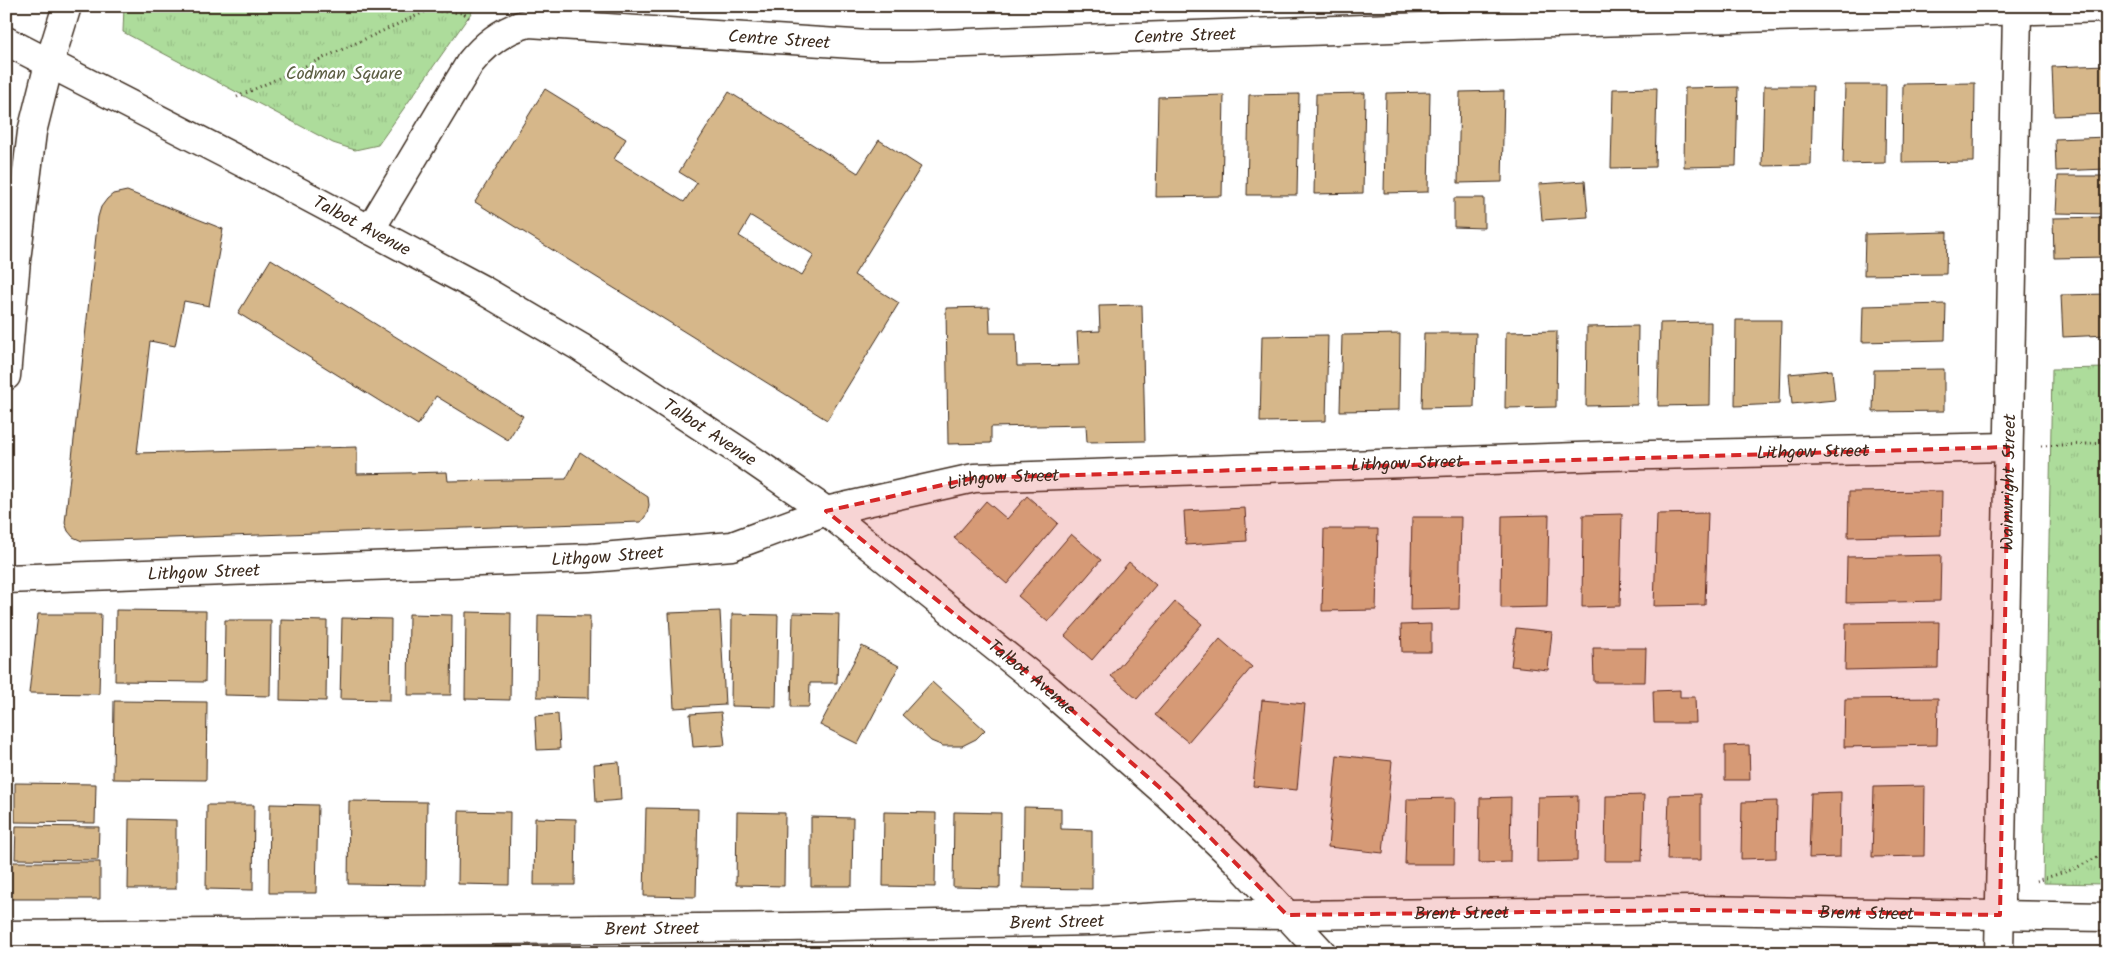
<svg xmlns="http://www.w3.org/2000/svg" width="2113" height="959" font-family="Kalam,sans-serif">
  <defs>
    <pattern id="park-tufts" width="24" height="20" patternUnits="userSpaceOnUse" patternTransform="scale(1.25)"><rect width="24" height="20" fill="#addc9b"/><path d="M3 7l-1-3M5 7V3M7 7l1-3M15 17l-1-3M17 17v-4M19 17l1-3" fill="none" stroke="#96bd85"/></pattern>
  </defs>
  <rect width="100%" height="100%" fill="#fff"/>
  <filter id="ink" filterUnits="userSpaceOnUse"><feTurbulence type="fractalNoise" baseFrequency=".02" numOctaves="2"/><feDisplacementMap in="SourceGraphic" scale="10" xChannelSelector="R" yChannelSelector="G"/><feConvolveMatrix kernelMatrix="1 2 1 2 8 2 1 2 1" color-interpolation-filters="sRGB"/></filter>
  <g filter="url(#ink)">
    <path fill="url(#park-tufts)" stroke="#74835c" d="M124 6H476L378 145 355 150 333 143 123 32Z
      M2107 368V884L2043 883 2052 369Z"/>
    <path fill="#d6b78a" stroke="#3b2a1e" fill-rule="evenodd" d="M2107 65V114L2054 116 2052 67Z
      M1975 83 1974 162 1902 163 1903 84Z
      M1845 85H1886L1885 163 1843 164Z
      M1764 86H1813L1811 165 1762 166Z
      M1738 87 1736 166 1684 167 1685 88Z
      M1657 88 1655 167 1611 168 1613 89Z
      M545 89 626 139 614 159 684 202 697 183 679 172 729 92 858 173 879 140 921 167 854 275 899 303 827 420 475 202ZM751 216 814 255 802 275 739 236Z
      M1504 91 1502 182 1458 183 1460 92Z
      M1430 92 1428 192 1384 193 1386 93Z
      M1365 93 1363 193 1314 194 1316 94Z
      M1299 94 1297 195H1247L1249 95Z
      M1224 95 1222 196 1156 197 1158 97Z
      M2107 137V169L2056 171 2055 139Z
      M2058 176H2107V214L2056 213Z
      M1585 181 1588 217 1542 220 1539 184Z
      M127 191 223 229 209 306 184 301 175 346 150 341 137 453 357 447V474L447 472 448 481 566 479 580 452 648 497 649 505 647 514 641 522 82 541 73 537 68 531 65 523 98 217 101 207 107 199 113 194Z
      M1454 198H1484V228L1454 227Z
      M2107 217V257L2054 258 2053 218Z
      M1947 232 1946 274 1864 275 1865 234Z
      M271 259 523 416 508 440 436 396 418 425 238 313Z
      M2107 294V335L2063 337 2061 295Z
      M1946 304 1945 340 1862 342 1863 306Z
      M1142 305 1145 441 1087 442 1086 425 991 427V443L948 444 946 308 989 307 990 333H1016L1017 366 1079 365 1077 332 1100 331 1099 306Z
      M1736 320H1781L1779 404 1735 406Z
      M1711 322 1710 405 1658 406 1660 323Z
      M1638 326 1637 405 1586 406 1587 327Z
      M1557 331 1556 407 1505 408 1506 332Z
      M1424 333H1476L1474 407 1422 408Z
      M1400 334 1399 410 1340 411 1342 335Z
      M1328 335 1326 421 1260 422 1262 336Z
      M1944 369V411L1873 412 1874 370Z
      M1832 370 1835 400 1792 404 1789 374Z
      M1942 491 1941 535 1848 537 1849 492Z
      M1027 496 1058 523 1007 584 954 538 986 501 1007 519Z
      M1245 508 1247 541 1186 545 1184 511Z
      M1708 513 1705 605 1654 606 1657 514Z
      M1622 514 1620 606 1582 607 1583 515Z
      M1549 515 1547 607 1501 608 1502 516Z
      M1412 517H1461L1459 609 1410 610Z
      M1324 529H1378L1376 610 1322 611Z
      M1071 534 1101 560 1048 622 1018 596Z
      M1941 555 1940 601 1846 603 1847 557Z
      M1129 562 1156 585 1092 660 1065 636Z
      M1175 602 1202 624 1137 699 1111 676Z
      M116 610 206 611 205 682 115 681Z
      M720 611 725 705 674 708 669 613Z
      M466 612 511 613 510 700 465 699Z
      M793 613 839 614 837 683H810L809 707H791Z
      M38 614H101L99 694 29 693Z
      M409 614 452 615 451 695H408Z
      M732 614 778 615 776 707 731 706Z
      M538 615 590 616 589 698 537 697Z
      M342 618 391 619 390 700 340 699Z
      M225 620H271L270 696 224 695Z
      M281 620 327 621 326 701 280 700Z
      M1939 622 1938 668 1845 670 1846 623Z
      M1431 624V652H1402L1401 625Z
      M1516 628 1552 632 1548 670 1511 666Z
      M1220 639 1252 667 1188 742 1155 715Z
      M862 646 899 666 858 744 820 725Z
      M1593 648H1646L1645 682H1594Z
      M932 682 985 730 976 739 962 746H943L931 741 902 715Z
      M1680 690V697H1695L1696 723H1654L1653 691Z
      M1938 698 1937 745 1844 747 1845 699Z
      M1262 700 1305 704 1297 790 1253 786Z
      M114 701 207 702 206 780 113 779Z
      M721 712 725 745 693 747 690 714Z
      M558 714 560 749 537 750 535 716Z
      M1749 745 1750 780H1725V746Z
      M1337 755 1392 761 1383 853 1328 847Z
      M619 762 621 800 596 802 594 764Z
      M15 783 96 784 95 823 15 822Z
      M1925 786 1924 856 1872 857 1874 787Z
      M1841 792 1840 857 1809 858 1811 793Z
      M1701 794V860H1667L1669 795Z
      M1644 795 1642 861H1605L1606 796Z
      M1578 796 1577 861 1537 862 1538 797Z
      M1511 797 1510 862 1479 863 1480 798Z
      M1455 798 1454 864H1405L1407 799Z
      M349 801 427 802 426 885 348 884Z
      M1777 801 1776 858 1741 859 1742 802Z
      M270 804 318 805 316 893H269Z
      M207 805H254L253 890 206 889Z
      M1024 807 1061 808V829L1092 830V889L1023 888Z
      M646 808 698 809 696 897 644 896Z
      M459 811 510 812 509 885 458 884Z
      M737 812 785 813 784 886 736 885Z
      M884 812 936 813 935 887 883 886Z
      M954 812 1001 813 1000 888 953 887Z
      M811 817 853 818 852 886H811Z
      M535 818 576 819 575 885H534Z
      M129 819 176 820V889H128Z
      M16 826 99 827 98 860 15 859Z
      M8 862H100V899H8Z"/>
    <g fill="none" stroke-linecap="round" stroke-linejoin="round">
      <g stroke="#3b2a1e" stroke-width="31">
        <g id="minor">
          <path id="s1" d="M370 230 470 63C486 43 505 29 529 23L869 45H912L1478 25 2107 8"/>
          <path id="s2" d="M6 579 590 558 732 546 826 511 974 478 1607 456 2008 447"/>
          <path id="s3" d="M6 935 790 927 1092 921 1210 914 1287 915 1695 910 2107 917"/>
          <path id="s4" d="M1999 953 2017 10"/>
        </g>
      </g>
      <g stroke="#3b2a1e" stroke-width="31">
        <g id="major">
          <path id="s5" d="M6 41 269 176 483 290 580 347 742 453 826 511 1049 690 1167 794 1236 860 1322 953"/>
          <path d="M6 376 16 260 32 132 49 64 67 6"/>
        </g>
      </g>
      <path stroke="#3b2a1e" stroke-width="3" stroke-dasharray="1 4" stroke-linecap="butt" d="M370 6 463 13 469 18
        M237 97 429 10
        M2041 446 2107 443
        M2036 881 2074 869 2107 852"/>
      <use href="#minor" stroke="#fff" stroke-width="28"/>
      <use href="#major" stroke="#fff" stroke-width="28"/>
    </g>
  </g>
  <path fill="#d62828" fill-opacity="0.2" stroke="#d62828" stroke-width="4" stroke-dasharray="10 6" stroke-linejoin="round" d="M2008 447 2000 915 1695 910 1287 915 1167 794 1049 690 826 511 974 478Z"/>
  <g text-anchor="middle" stroke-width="5" stroke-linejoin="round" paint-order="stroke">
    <g font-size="18" fill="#3b2a1e" stroke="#fff">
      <text dy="6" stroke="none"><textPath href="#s1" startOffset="924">Centre Street</textPath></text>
      <text dy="6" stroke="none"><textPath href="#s1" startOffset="518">Centre Street</textPath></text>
      <text dy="6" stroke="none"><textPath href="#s5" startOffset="401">Talbot Avenue</textPath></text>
      <text dy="6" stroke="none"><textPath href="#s5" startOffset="806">Talbot Avenue</textPath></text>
      <text dy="6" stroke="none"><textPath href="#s2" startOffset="1818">Lithgow Street</textPath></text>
      <text dy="6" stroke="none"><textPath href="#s2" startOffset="1412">Lithgow Street</textPath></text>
      <text dy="6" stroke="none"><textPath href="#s2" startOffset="1008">Lithgow Street</textPath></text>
      <text dy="6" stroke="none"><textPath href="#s4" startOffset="471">Wainwright Street</textPath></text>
      <text dy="6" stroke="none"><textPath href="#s2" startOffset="602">Lithgow Street</textPath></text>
      <text dy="6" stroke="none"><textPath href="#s2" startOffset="198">Lithgow Street</textPath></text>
      <text dy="6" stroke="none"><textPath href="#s5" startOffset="1211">Talbot Avenue</textPath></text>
      <text dy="6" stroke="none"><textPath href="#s3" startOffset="1861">Brent Street</textPath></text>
      <text dy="6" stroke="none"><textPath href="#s3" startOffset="1456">Brent Street</textPath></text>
      <text dy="6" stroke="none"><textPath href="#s3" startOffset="1051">Brent Street</textPath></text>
      <text dy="6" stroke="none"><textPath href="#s3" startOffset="646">Brent Street</textPath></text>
    </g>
    <g font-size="18" fill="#5d5f44" stroke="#fff">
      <text x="344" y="79">Codman Square</text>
    </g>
  </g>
  <rect width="2113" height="959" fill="none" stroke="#fff" stroke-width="25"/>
  <rect x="12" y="12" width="2088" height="934" fill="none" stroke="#3b2a1e" stroke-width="2" filter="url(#ink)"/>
</svg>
